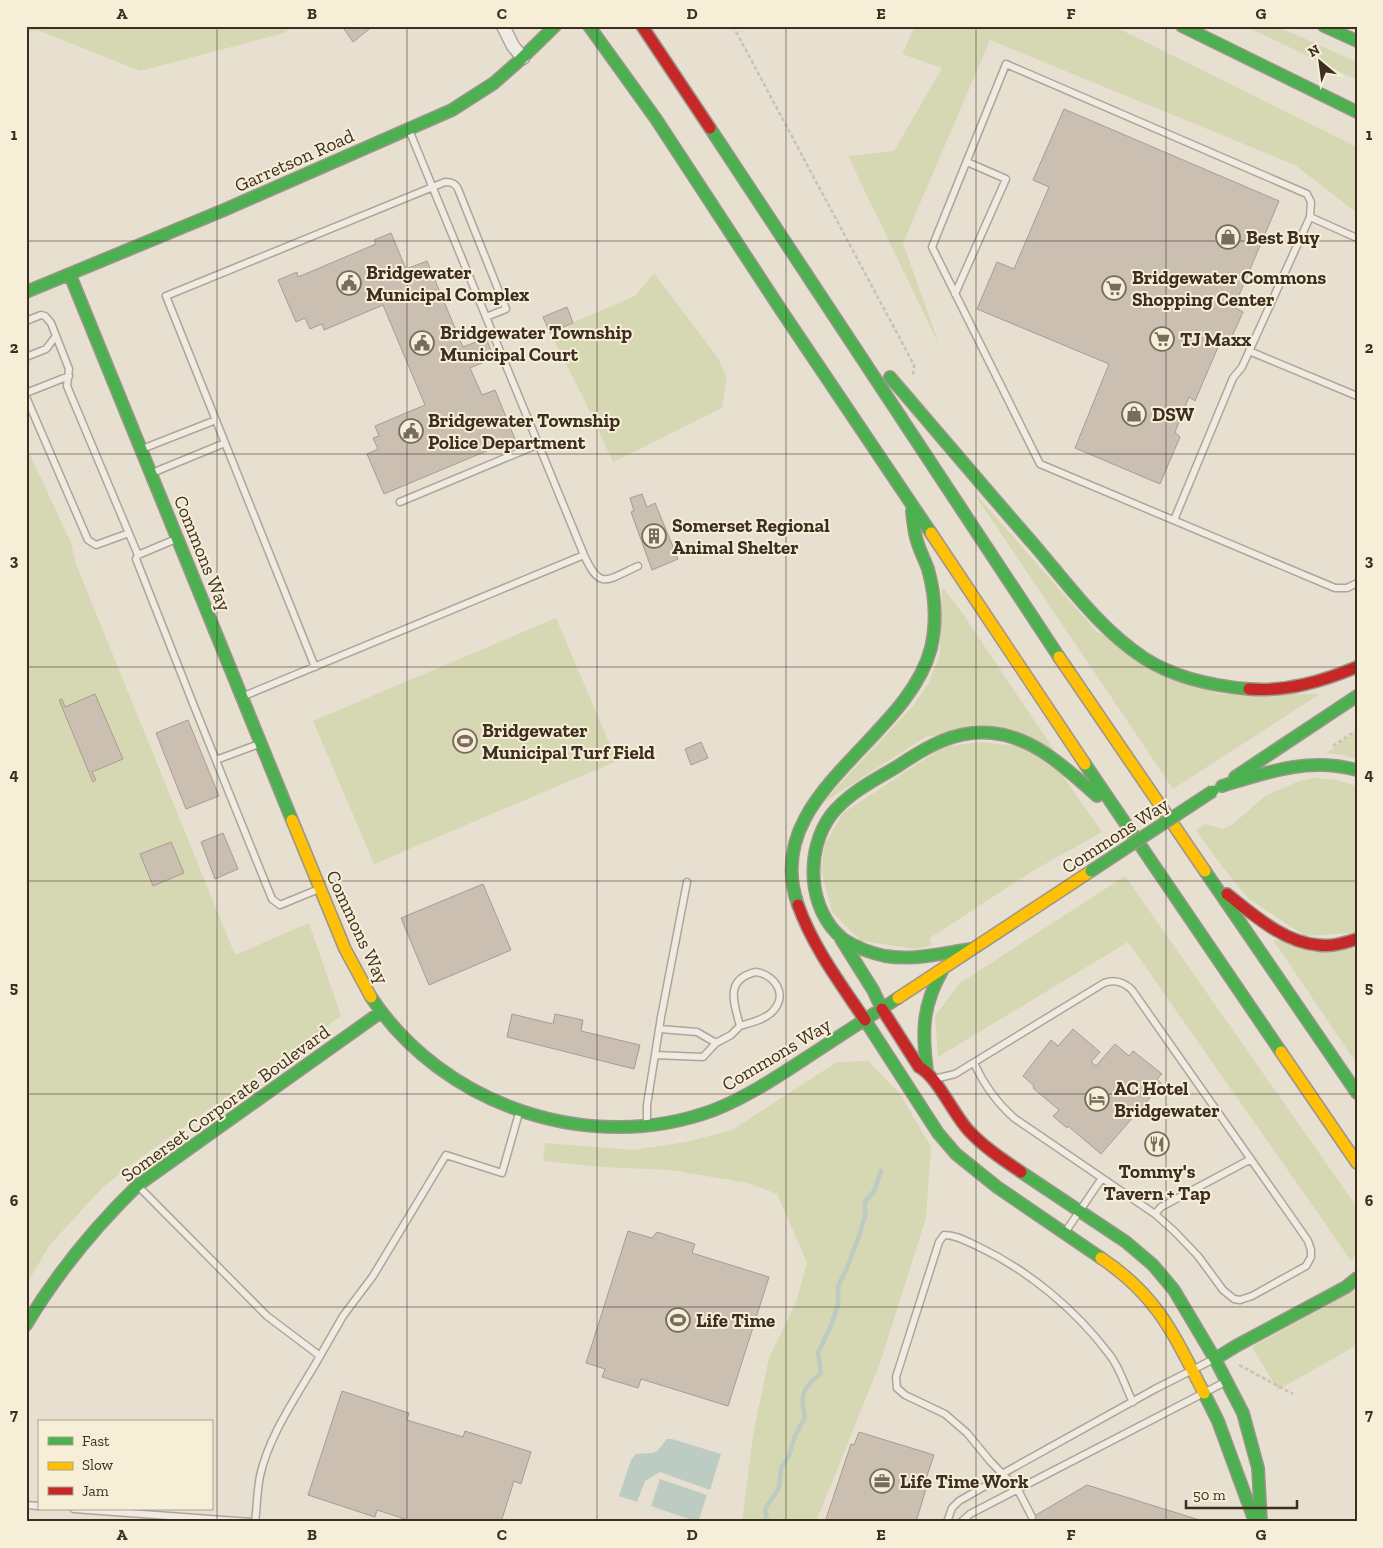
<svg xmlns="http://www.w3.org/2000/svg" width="1383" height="1548" font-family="'Zilla Slab',serif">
  <rect width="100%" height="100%" fill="#e7e0d1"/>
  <path fill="#d6d7b3" d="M26 26H293L284 33 140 71 38 30 26 32Z
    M915 26H1113L1357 147V213L1295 165 990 40 903 243 940 347 848 156 894 151 942 68 902 54Z
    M1246 26H1276L1357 62V80Z
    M654 273 718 358 727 378 722 408 613 462 583 397 554 340 574 322 635 296Z
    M26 446 71 543 76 564 235 955 309 923 341 1016 140 1158 103 1187 49 1246 26 1285Z
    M971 489 1097 632 1218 694H1320L1173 789Z
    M944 589 963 614 1054 750 1030 737 927 736 821 804 913 706 928 684 940 654 942 590Z
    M556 618 617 761 374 864 313 721Z
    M1357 731V760L1344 755 1326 753Z
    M980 742 1019 746 1060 772 1102 832 1031 872 930 938 932 945 916 949 861 941 832 912 821 869 825 844 843 813 943 747Z
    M1315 778 1336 780 1357 786V931L1354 933 1305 936 1249 899 1221 865 1196 830 1205 824 1223 829 1233 824 1265 796 1299 781Z
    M1125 876 1354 1203C1359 1221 1359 1244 1352 1262L1128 942 938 1057 935 1016 960 983Z
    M1273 940 1357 949V1064Z
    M868 1061 900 1094 931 1147 926 1218 880 1363 816 1522H742L753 1435 769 1357 796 1303 807 1262 777 1194 748 1183 670 1170 603 1167 543 1161 545 1143 633 1150 686 1142 732 1130 837 1062Z
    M1357 1289V1345L1278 1390 1252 1347Z"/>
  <path fill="#bcccc2" d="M667 1439H672L721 1454 710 1490 660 1472 645 1481 637 1502 619 1496 631 1460 636 1454 652 1453 657 1451Z
    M660 1479 707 1495 698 1522 651 1506Z"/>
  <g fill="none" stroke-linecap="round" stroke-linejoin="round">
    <path stroke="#bcccc2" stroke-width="4.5" d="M767 1522 765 1509 779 1488 781 1468 789 1456 794 1438 805 1417C799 1394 804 1387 821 1373L818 1353 832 1323 838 1305V1286L847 1268 859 1236 865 1216V1202L874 1191 881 1171"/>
  </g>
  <path fill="#cbbfb2" stroke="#a89c90" d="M342 26H373L353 42Z
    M1064 109 1279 201 1234 307 1243 312 1229 343 1221 340 1195 401 1189 397 1175 432 1180 437 1160 484 1075 448 1109 364 977 309 997 262 1014 269 1049 187 1033 180Z
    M391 233 406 269 427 261 463 347 486 338 494 358 470 368 482 395 495 390 515 439 384 494 367 454 378 449 373 438 379 436 375 426 425 405 383 305 324 330 322 324 310 329 305 318 296 322 278 280 297 272 298 277 376 244 374 240Z
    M567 307 573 323 550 333 543 317Z
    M642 494 647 507 655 503 678 559 652 570 631 512 634 511 630 498Z
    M95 694 123 759 92 772 96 780 93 782 59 700 62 699 65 707Z
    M188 720 219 796 186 809 156 733Z
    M701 742 708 758 691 765 685 749Z
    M223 833 238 869 215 879 201 842Z
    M171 842 184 873 153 886 140 854Z
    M483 884 511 950 429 985 401 918Z
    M512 1014 553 1024 555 1014 583 1020 581 1031 640 1045 634 1069 507 1037Z
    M1073 1029 1100 1052 1091 1062 1096 1066 1115 1044 1129 1056 1133 1051 1162 1074 1157 1079 1162 1084 1101 1154 1068 1126 1067 1128 1053 1116 1059 1110 1033 1088 1034 1086 1023 1076 1051 1040 1058 1046Z
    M628 1231 652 1238 657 1232 695 1244 692 1253 769 1277 728 1406 641 1379 638 1388 602 1377 605 1369 586 1363Z
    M342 1391 409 1413 407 1420 463 1437 465 1431 531 1452 521 1484 514 1481 501 1522H414L377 1510 375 1517 308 1495Z
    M859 1432 934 1455 923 1488 926 1489 916 1522H825L851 1444 854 1445Z
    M1087 1485 1206 1522H1024Z"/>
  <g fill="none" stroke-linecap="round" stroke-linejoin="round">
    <g stroke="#ada599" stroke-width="9">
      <path id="lane" d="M1310 217 1357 238
        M955 294 1006 179 967 162
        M26 321 41 315 45 316 51 323 69 369 67 386 138 555
        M1249 351 1357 396
        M26 357 46 349 56 336
        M26 393 69 376
        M26 397 88 540 96 545 129 533
        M142 449 216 420
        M152 473 225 443
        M400 502 539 444
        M1174 520 1233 378 1242 367 1310 217 1311 202 1307 194 1006 64 932 247 1040 464 1335 588H1347L1357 583
        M176 539 138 555 136 559 194 706 272 899 280 905 319 889
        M584 555C600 591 607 580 638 566
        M315 667 166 296 445 182C451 182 455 183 458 189L506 309 486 317
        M244 696 584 555 409 130
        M216 760 259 744
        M756 972C775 975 789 995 772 1012 764 1020 750 1023 740 1026 734 1003 724 979 756 972Z
        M660 1029 697 1032 716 1043
        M655 1055 703 1057 716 1043 731 1035 740 1026
        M974 1063C984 1085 996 1102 1014 1118L1102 1178
        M934 1079 955 1074 1104 983C1115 979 1124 982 1132 990L1297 1225 1308 1241 1311 1250V1257L1306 1266 1252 1296 1240 1300 1234 1299 1223 1290 1198 1256 1175 1232 1155 1214 1102 1178 1066 1231
        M647 1124V1105L661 1017 687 882
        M138 1186 267 1316 320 1356 343 1316 373 1276 446 1155 502 1173 519 1113
        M1155 1214 1161 1207 1251 1159
        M26 1505 39 1506
        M74 1509 251 1522
        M1032 1517 1018 1490 990 1461 967 1433 945 1414 905 1395 897 1388 896 1377 939 1242 944 1235C956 1235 966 1241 977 1246 1028 1270 1075 1309 1109 1354 1120 1367 1125 1387 1133 1402
        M255 1522C257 1507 257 1491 260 1476 269 1434 299 1393 320 1356
        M947 1522 952 1508 959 1501 987 1485 1002 1474 1155 1389 1212 1360
        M961 1522 970 1514 1225 1382"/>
    </g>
    <g stroke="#ada599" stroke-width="15">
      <path id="street" d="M503 26 513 46 523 58"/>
    </g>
    <g stroke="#9c958a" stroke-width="14">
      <path id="fast" d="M589 26 656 119 781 310 931 533
        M1182 26 1357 112
        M1324 26 1357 41
        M710 128 1059 657
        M70 275 292 820
        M26 292 224 210 452 110 494 83 519 61 555 26
        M890 377C939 434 987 491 1036 547 1069 586 1101 630 1144 658 1175 678 1213 686 1249 689
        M1085 764 1281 1052
        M1235 777 1357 696
        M1222 786C1268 772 1308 757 1357 770
        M1205 871 1357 1093
        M798 905C759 795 907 741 931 648 937 622 935 594 928 569 925 561 921 553 918 544 914 534 913 522 912 511
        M841 939 873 990 882 1009
        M971 949C943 953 913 961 885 956 871 953 855 947 843 939 807 910 805 850 831 815 848 793 875 780 898 766 926 747 956 729 992 733 1034 737 1067 769 1097 796
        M371 997C443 1106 591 1156 714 1110 747 1097 777 1077 806 1058 837 1038 867 1018 898 998
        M865 1020 938 1133 956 1154 997 1187 1101 1258
        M927 1071C922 1032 922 1006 942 971
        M1021 1172 1126 1242 1153 1265 1174 1290 1215 1359 1243 1413 1258 1468 1261 1522
        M26 1325C57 1273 95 1227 138 1185L381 1012
        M1215 1359 1236 1346 1346 1287 1357 1278
        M1204 1393 1218 1421 1255 1522"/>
    </g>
    <g stroke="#9c958a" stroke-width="14">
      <path id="slow" d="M931 533 1085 764
        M1059 657 1205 871
        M292 820 345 949 371 997
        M898 998 1091 871
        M1281 1052 1357 1163
        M1101 1258C1158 1296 1174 1335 1204 1393"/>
    </g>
    <g stroke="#9c958a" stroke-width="14">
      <path id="jam" d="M642 26 710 128
        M1249 689C1287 692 1323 681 1357 667
        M1227 894C1254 915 1283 942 1318 945 1332 947 1344 943 1357 939
        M798 905C813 947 840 983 865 1020
        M882 1009 919 1067C937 1076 953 1114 969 1131 984 1147 1002 1159 1021 1172"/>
    </g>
    <path stroke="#c8c2b9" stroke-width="2.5" stroke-dasharray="4 2.5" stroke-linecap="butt" d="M733 26 914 365 913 376
      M1333 746 1357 730
      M1239 1365 1293 1394"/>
    <use href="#lane" stroke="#efebe3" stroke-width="6"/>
    <use href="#street" stroke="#efebe3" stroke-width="12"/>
    <use href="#fast" stroke="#4caf50" stroke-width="11"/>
    <use href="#slow" stroke="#ffc107" stroke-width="11"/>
    <use href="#jam" stroke="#c62828" stroke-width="11"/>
    <g stroke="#9c958a" stroke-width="14" stroke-linecap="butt">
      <path id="fast-bridge" d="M1091 871 1213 791"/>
    </g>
    <use href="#fast-bridge" stroke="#4caf50" stroke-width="11"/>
  </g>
  <path fill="none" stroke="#3d2e20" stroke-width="1" stroke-opacity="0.55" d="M217 26V1522M407 26V1522M597 26V1522M786 26V1522M976 26V1522M1166 26V1522M26 241H1357M26 454H1357M26 667H1357M26 881H1357M26 1094H1357M26 1307H1357"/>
  <defs>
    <g id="shop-ring" transform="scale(1.25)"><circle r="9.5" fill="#f7eed8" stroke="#786c5e" stroke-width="1.5"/><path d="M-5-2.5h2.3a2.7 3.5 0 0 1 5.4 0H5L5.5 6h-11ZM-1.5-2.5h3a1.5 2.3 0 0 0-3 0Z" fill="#786c5e"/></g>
    <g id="civic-ring" transform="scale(1.25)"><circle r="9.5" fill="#f7eed8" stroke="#786c5e" stroke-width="1.5"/><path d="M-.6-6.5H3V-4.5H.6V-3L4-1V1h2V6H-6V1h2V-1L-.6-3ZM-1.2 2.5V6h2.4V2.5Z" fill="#786c5e"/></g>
    <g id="supermarket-ring" transform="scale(1.25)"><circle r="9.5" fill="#f7eed8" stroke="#786c5e" stroke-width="1.5"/><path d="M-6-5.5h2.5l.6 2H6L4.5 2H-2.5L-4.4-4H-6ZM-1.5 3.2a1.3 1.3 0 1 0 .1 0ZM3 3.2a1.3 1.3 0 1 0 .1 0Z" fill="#786c5e"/></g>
    <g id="building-ring" transform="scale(1.25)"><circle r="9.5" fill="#f7eed8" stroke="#786c5e" stroke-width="1.5"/><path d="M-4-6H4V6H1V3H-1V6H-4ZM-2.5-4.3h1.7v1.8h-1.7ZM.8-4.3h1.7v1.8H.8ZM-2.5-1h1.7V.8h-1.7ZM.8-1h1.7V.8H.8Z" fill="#786c5e"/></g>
    <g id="stadium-ring" transform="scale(1.25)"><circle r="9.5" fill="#f7eed8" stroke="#786c5e" stroke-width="1.5"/><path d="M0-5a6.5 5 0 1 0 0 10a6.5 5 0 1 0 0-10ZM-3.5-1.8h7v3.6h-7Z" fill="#786c5e"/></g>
    <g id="hotel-ring" transform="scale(1.25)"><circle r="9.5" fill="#f7eed8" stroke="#786c5e" stroke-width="1.5"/><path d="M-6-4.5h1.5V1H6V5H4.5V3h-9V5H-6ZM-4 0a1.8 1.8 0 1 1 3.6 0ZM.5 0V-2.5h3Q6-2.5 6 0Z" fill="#786c5e"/></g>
    <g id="restaurant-ring" transform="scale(1.25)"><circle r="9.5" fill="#f7eed8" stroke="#786c5e" stroke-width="1.5"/><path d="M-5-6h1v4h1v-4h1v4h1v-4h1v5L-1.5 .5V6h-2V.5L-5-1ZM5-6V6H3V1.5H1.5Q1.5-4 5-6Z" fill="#786c5e"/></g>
    <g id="office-ring" transform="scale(1.25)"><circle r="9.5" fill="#f7eed8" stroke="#786c5e" stroke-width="1.5"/><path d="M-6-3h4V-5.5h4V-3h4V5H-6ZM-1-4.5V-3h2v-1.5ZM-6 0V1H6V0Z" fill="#786c5e"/></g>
  </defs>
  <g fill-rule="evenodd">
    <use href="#shop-ring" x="1228" y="237"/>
    <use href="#civic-ring" x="349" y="283"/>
    <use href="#supermarket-ring" x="1114" y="288"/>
    <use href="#supermarket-ring" x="1162" y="339"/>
    <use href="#civic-ring" x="422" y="343"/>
    <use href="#shop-ring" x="1134" y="414"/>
    <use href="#civic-ring" x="411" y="431"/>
    <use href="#building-ring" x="654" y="536"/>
    <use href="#stadium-ring" x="465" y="741"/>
    <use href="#hotel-ring" x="1097" y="1099"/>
    <use href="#restaurant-ring" x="1157" y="1144"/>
    <use href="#stadium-ring" x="678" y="1320"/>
    <use href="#office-ring" x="882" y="1481"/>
  </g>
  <g text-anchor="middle" stroke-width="4" stroke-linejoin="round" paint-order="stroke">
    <g font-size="19" fill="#3d2e20" stroke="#f7eed8">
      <text transform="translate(294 160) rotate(-24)" y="7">Garretson Road</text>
      <text transform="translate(203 553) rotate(68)" y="7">Commons Way</text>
      <text transform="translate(1115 835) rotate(-33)" y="7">Commons Way</text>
      <text transform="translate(358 927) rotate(65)" y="7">Commons Way</text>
      <text transform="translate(776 1054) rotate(-31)" y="7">Commons Way</text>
      <text transform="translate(225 1103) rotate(-36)" y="7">Somerset Corporate Boulevard</text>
    </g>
    <g font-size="19" font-weight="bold" fill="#3d2e20" stroke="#f7eed8" text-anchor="start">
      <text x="1246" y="244">Best Buy</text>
      <text x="366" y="279">Bridgewater<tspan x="366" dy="22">Municipal Complex</tspan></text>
      <text x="1132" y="284">Bridgewater Commons<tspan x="1132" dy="22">Shopping Center</tspan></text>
      <text x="440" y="339">Bridgewater Township<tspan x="440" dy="22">Municipal Court</tspan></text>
      <text x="1180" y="346">TJ Maxx</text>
      <text x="1152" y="421">DSW</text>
      <text x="428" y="427">Bridgewater Township<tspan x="428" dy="22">Police Department</tspan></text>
      <text x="672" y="532">Somerset Regional<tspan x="672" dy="22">Animal Shelter</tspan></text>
      <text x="482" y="737">Bridgewater<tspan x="482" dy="22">Municipal Turf Field</tspan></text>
      <text x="1114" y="1095">AC Hotel<tspan x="1114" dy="22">Bridgewater</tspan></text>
      <text x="1157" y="1178" text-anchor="middle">Tommy's<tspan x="1157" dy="22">Tavern + Tap</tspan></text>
      <text x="696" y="1327">Life Time</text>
      <text x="900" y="1488">Life Time Work</text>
    </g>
  </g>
  <rect width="1383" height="1548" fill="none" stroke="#f7eed8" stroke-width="55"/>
  <rect x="38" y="1420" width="175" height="90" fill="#f7eed8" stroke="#ada18e"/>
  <rect x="48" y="1437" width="25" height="8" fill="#4caf50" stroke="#ada18e"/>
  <text x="82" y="1446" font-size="15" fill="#3d2e20">Fast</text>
  <rect x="48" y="1462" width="25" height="8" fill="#ffc107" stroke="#ada18e"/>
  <text x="82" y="1470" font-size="15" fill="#3d2e20">Slow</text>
  <rect x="48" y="1487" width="25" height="8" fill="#c62828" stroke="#ada18e"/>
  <text x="82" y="1496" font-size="15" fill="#3d2e20">Jam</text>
  <g transform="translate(1320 62) rotate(331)" stroke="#f7eed8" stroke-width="4" paint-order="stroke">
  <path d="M0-4L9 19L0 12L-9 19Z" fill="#3d2e20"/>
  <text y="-8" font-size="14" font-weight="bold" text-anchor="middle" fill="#3d2e20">N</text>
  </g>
  <path d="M1186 1500v8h111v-8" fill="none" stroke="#3d2e20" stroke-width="2.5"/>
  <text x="1193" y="1500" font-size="15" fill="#3d2e20" stroke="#f7eed8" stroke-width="4" paint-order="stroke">50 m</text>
  <rect x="28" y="28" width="1328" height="1492" fill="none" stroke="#3d2e20" stroke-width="2"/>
  <g font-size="16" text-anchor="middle" font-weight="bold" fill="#3d2e20">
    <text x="122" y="19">A</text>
    <text x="312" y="19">B</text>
    <text x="502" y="19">C</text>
    <text x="692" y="19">D</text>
    <text x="881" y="19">E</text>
    <text x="1071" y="19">F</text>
    <text x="1261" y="19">G</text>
    <text x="14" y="140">1</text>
    <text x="1369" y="140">1</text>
    <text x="14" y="353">2</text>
    <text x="1369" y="353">2</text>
    <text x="14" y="566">3</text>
    <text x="1369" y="566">3</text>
    <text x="14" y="780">4</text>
    <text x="1369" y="780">4</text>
    <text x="14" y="993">5</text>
    <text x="1369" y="993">5</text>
    <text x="14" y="1206">6</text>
    <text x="1369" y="1206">6</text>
    <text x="14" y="1420">7</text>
    <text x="1369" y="1420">7</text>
    <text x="122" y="1540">A</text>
    <text x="312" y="1540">B</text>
    <text x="502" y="1540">C</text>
    <text x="692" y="1540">D</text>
    <text x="881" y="1540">E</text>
    <text x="1071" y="1540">F</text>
    <text x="1261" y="1540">G</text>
  </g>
</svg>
